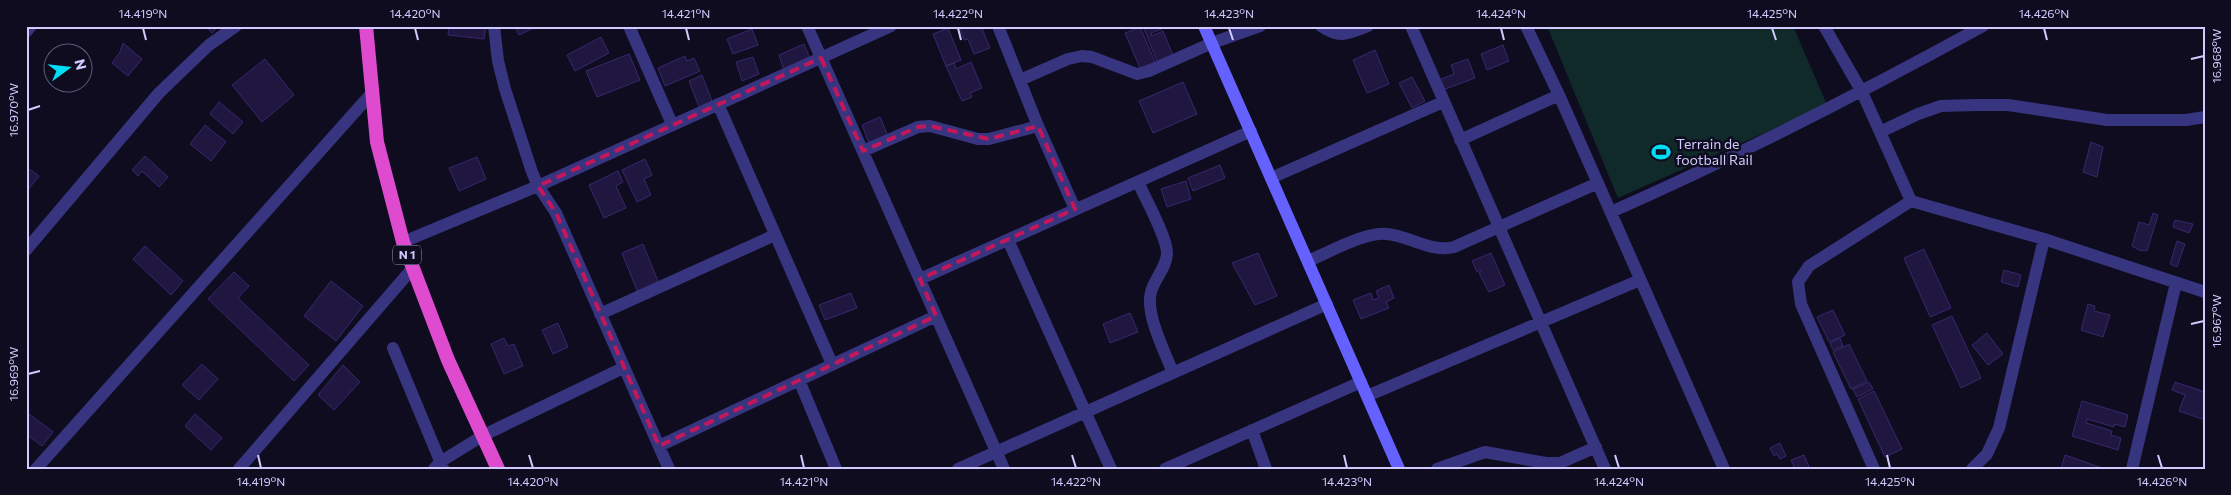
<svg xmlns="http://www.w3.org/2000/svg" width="2231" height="495" font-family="Commissioner,sans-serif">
  <rect width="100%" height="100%" fill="#0f0c20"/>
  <path fill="#0f2a29" d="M1547 26H1793L1827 105 1618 198Z"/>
  <path fill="#201741" stroke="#36286e" d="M205 26H218L212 33Z
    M449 26H486L484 39 448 35Z
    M515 26H538L519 35Z
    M959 26H981L990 48 974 54 968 39 964 40Z
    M1143 26H1161L1162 29 1151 33 1152 36 1163 31 1174 58 1158 64Z
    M1140 27 1155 62 1140 68 1125 33Z
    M948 28 961 60 946 66 933 34Z
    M752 29 758 45 733 54 727 39Z
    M601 37 609 53 575 71 567 55Z
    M123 43 142 59 128 76 112 63 120 52Z
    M804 44 810 59 784 71 779 55Z
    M1503 45 1509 61 1487 70 1481 54Z
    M1375 50 1389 84 1367 93 1353 60Z
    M629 54 640 80 597 97 586 71Z
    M685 56 687 61 694 58 700 71 665 86 658 68Z
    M753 57 759 74 742 81 736 62Z
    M265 59 294 95 262 122 232 85Z
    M1468 59 1475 78 1443 90 1439 80 1454 74 1451 65Z
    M971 62 982 88 970 93 972 97 962 101 946 66 954 63 956 69Z
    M702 75 712 101 699 107 689 81Z
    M1412 77 1425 101 1412 108 1399 83Z
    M1183 82 1197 114 1153 133 1139 101Z
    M219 102 243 122 233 134 210 114Z
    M880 117 888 136 869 143 862 125Z
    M205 125 226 142 211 161 190 144Z
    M2091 142 2103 147 2097 177 2083 172Z
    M145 156 168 177 159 187 142 171 138 176 132 170Z
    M477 157 486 179 459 191 449 168Z
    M645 159 652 175 644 179 651 195 637 202 622 170Z
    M1220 165 1225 178 1193 191 1188 178Z
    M26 167 39 176 26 192Z
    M618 171 623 182 616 186 626 208 604 218 589 185Z
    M1186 181 1191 199 1167 207 1161 189Z
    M2153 213 2158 215 2147 251 2139 250 2132 246 2139 222 2149 225Z
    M2175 220 2193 224 2189 233 2173 227Z
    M2177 241 2185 244 2177 267 2170 264Z
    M643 244 659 284 638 293 622 253Z
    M145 246 183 281 171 295 133 259Z
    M1924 249 1951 308 1930 317 1904 258Z
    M1258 253 1277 296 1255 305 1232 263Z
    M1491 253 1505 285 1489 292 1479 273 1481 272 1480 270 1477 272 1472 261Z
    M2004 270 2021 275 2018 287 2001 282Z
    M234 272 249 286 238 298 309 365 294 381 208 299Z
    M331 281 363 306 336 341 304 316Z
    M1389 285 1394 298 1386 302 1389 308 1361 319 1353 300 1371 293 1373 300 1379 298 1376 291Z
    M851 293 857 308 825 320 819 305Z
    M2088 304 2095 306 2094 311 2110 315 2103 337 2081 330Z
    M1833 310 1845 335 1829 342 1817 317Z
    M1130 313 1138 332 1110 343 1103 324Z
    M1952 316 1981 378 1961 388 1932 325Z
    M558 323 568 347 553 354 542 330Z
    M1987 333 2003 354 1988 365 1972 345Z
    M504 338 508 346 514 344 523 366 504 374 491 344Z
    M1840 338 1843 346 1833 350 1830 343Z
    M1849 344 1867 381 1851 389 1833 352Z
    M202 364 218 379 199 400 182 385Z
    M343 365 360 382 334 410 318 395Z
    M1869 382 1873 389 1857 397 1853 389Z
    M2175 382 2205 392V420L2179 411 2185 395 2172 390Z
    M1874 391 1902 449 1885 457 1858 399Z
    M2082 401 2128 415 2125 427 2114 424V427L2087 419 2086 423 2112 431 2111 435 2121 438 2118 450 2072 436Z
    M29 414 53 432 42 446 26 434V418Z
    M195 414 222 438 211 450 185 426Z
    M1780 443 1786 456 1780 459 1777 454 1774 456 1770 448Z
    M1804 455 1810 469H1795L1791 460Z
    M2065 455 2105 469H2061Z"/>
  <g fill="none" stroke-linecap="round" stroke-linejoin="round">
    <path stroke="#383580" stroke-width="12" d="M494 26 498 61 505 89 532 172 538 186 556 213 669 469
      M629 26 672 124
      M807 26 1004 469
      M998 26 1038 126 1075 209
      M1321 26C1340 39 1348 34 1368 26
      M1411 26 1605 469
      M1526 26 1559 95 1724 469
      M1824 26 1862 92 1911 201 1809 266 1798 282 1801 304 1874 469
      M26 32 31 26
      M1020 80 1068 59 1082 56 1092 57 1137 74 1149 71 1212 43 1260 26
      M718 104 832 364
      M1880 132 1918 114 1941 106 1976 105H2008L2107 120H2186L2205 117
      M1460 140 1559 95
      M863 151 918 127 930 126 978 139H989L1038 126
      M1271 178 1443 102
      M1138 182C1145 198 1167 237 1167 253 1167 267 1154 279 1151 292 1145 314 1165 352 1173 373
      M1911 201 2044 239 2205 292
      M1611 212C1738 156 1861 93 1983 26
      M1008 240 1111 469
      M403 242 538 186 891 26
      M26 250 159 93 209 45 236 26
      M1308 261C1330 252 1364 232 1387 234 1410 236 1431 253 1454 247L1598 183
      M920 279 1251 131
      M600 314 775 235
      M393 348 443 468
      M799 380 836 469
      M1367 396 1640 280
      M1252 430 1266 469
      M659 446 936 316
      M36 469 371 94
      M239 469 412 269
      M434 469 440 462 484 435 623 368
      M958 469 1327 304
      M1165 469 1361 382
      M1437 469 1485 452 1546 463H1560L1596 447
      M1972 469 1987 454 1999 428 2044 239
      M2132 469 2176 283"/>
    <path stroke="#6561ff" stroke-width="12" d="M1204 26 1399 469"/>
    <path stroke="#de4bcf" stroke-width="14" d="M366 26 377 142 403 242 448 360 498 469"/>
  </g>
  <path fill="none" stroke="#c2185b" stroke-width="4" stroke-dasharray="10 6" stroke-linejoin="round" d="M821 58 863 151 918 127 930 126 989 139 1038 126 1075 209 920 279 936 316 659 446 556 213 538 186Z"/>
  <path fill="none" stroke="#d0caff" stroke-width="2" d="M143 28 146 40M415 28 418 40M686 28 689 40M958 28 961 40M1229 28 1233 40M1501 28 1504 40M1772 28 1776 40M2044 28 2047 40M2191 59 2204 56M28 110 40 106M2191 324 2204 321M28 374 40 371M258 455 261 468M529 455 533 468M801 455 804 468M1072 455 1076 468M1344 455 1347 468M1615 455 1619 468M1887 455 1890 468M2158 455 2162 468"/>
  <defs>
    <g id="stadium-bare" transform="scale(1.5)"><path d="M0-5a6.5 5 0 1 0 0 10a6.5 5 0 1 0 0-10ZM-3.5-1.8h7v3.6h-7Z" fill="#00def5" stroke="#0f0c20" stroke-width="2.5" paint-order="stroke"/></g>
  </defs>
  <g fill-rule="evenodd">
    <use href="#stadium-bare" x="1661" y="152"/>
  </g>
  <g text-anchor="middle" stroke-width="5" stroke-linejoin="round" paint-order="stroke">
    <rect fill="#0f0c20" stroke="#9691bc" stroke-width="1" x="393" y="245.5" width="28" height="19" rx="4"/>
    <g font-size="12" font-weight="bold" fill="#d0caff">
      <text x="407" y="259">N 1</text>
    </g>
    <g font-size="14" fill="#d0caff" stroke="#0f0c20" text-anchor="start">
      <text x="1676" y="149">Terrain de<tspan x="1676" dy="16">football Rail</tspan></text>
    </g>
  </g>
  <rect width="2231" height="495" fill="none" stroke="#0f0c20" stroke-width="55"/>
  <g transform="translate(68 68) rotate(75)"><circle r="24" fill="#0f0c20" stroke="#5c5879"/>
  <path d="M0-4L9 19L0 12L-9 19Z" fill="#00def5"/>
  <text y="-8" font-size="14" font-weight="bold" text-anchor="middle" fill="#d0caff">N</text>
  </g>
  <rect x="28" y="28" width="2176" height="440" fill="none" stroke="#d0caff" stroke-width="2"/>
  <g font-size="12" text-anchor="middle" fill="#d0caff">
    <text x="143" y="18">14.419°N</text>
    <text x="415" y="18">14.420°N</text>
    <text x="686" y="18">14.421°N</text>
    <text x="958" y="18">14.422°N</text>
    <text x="1229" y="18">14.423°N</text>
    <text x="1501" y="18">14.424°N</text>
    <text x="1772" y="18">14.425°N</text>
    <text x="2044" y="18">14.426°N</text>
    <text transform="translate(2217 56) rotate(-90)" y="4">16.968°W</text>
    <text transform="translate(14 110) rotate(-90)" y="4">16.970°W</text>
    <text transform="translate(2217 321) rotate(-90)" y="4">16.967°W</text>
    <text transform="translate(14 374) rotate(-90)" y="4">16.969°W</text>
    <text x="261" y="486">14.419°N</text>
    <text x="533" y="486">14.420°N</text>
    <text x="804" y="486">14.421°N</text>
    <text x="1076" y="486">14.422°N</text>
    <text x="1347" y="486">14.423°N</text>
    <text x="1619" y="486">14.424°N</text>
    <text x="1890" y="486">14.425°N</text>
    <text x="2162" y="486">14.426°N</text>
  </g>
</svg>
